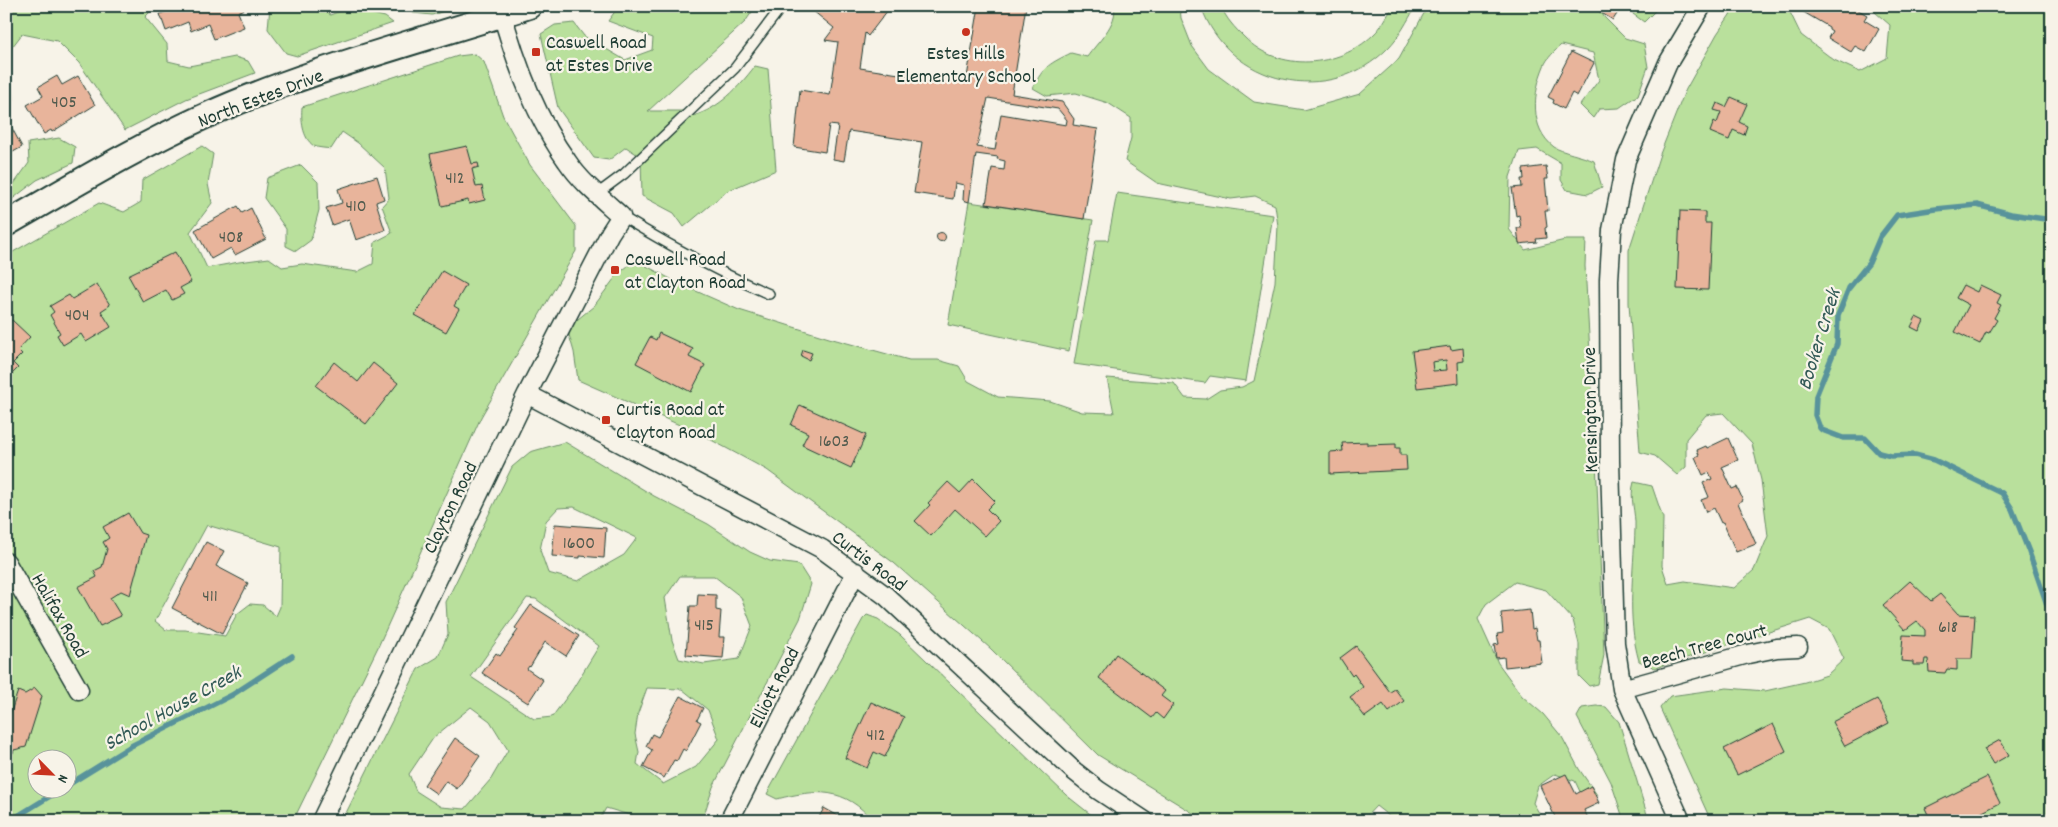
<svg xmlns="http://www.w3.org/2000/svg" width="2058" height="827" font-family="Dekko,sans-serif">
  <rect width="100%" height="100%" fill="#f7f3e8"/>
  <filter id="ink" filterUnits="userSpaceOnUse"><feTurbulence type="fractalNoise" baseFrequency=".02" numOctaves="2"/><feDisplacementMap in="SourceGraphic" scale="10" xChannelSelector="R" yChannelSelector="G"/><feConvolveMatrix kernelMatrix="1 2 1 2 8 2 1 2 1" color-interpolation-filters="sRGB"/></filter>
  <g filter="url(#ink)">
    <path fill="#b9e09c" stroke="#6c8e68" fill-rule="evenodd" d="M6 6H156L145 17 167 44 168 61 189 66 235 57 248 61 255 73 186 99 125 130 79 63 57 41 22 34 6 55Z
      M270 6H324L330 15 348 8 385 17 393 23 297 56 286 53 268 29Z
      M408 6H460L432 15 413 13Z
      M619 6H756L745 22 648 111H686L693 116C720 108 738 88 755 66L768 69 776 170 727 191 684 227 674 213 642 196 641 157 626 147 609 160 594 158 558 108 541 34 555 25 574 23 584 36 625 60 652 50 653 38 608 21Z
      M1114 6H1180L1181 18 1192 46 1209 69 1254 102 1304 110 1360 94 1399 59 1428 6H1598L1604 17 1625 38 1644 44 1648 67 1638 95 1619 108 1599 109 1593 118 1580 105 1599 80 1593 53 1561 45C1555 51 1547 58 1544 66 1533 92 1529 128 1554 147 1561 152 1583 156 1594 161L1602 187 1588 194 1567 190 1561 180V163L1537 149 1519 151 1510 177 1509 229 1525 250 1565 240H1586L1585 266 1596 459 1604 655 1598 684 1589 686 1579 676V644L1573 620 1546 590 1515 582 1486 604 1478 619 1498 663 1522 696 1543 714 1562 737 1579 769 1597 795 1583 798 1575 781 1555 774 1538 786 1533 803 1544 821H1395L1376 806 1362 821H1206L1098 755 991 649 894 563 767 470 702 435 578 380 574 352 567 328 594 306 617 275 635 260 680 284 739 310 829 338 909 360H938L959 366 968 381 998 397 1050 401 1082 412 1114 413 1107 378 1174 383 1185 398 1206 399 1220 390 1242 387 1254 381 1275 282 1278 226 1275 205 1255 196 1231 199 1157 183 1125 161 1131 138V118L1108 103 1076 93 1047 96 1033 88C1043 66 1051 63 1071 53L1087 57C1096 44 1119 23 1114 6Z
      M1201 6H1221C1226 19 1235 28 1244 37 1279 73 1339 68 1373 35 1382 27 1387 16 1393 6H1416C1407 21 1400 36 1388 48 1330 108 1228 85 1201 6Z
      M1633 6H1660L1644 22 1633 14Z
      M1736 6H1787L1801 35 1834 60 1860 72 1887 58 1890 25 1868 6H2052V821H1711L1660 708 1670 696 1727 688 1765 691 1805 682 1827 675 1844 659 1829 629 1810 619 1655 668 1639 661C1626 615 1634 574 1635 528 1636 512 1629 498 1634 482L1652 486 1663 518 1662 566 1668 584 1685 581 1734 588 1754 570 1768 536 1761 480 1752 444 1723 413 1706 415 1686 439V467L1677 475 1655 456 1640 452 1629 303V250L1660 154 1685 91 1717 34Z
      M475 54 484 62 503 116 530 165 576 226V251L481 417 378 647 293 821H6V256L99 203 124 212 141 202 142 180 202 146 213 154 208 184 212 203 190 232 207 268 239 262 269 258 282 267 302 264 357 272 373 264 375 242 392 233 382 206 389 198 385 168 358 143 342 132 331 149C326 148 318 148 314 146 302 138 301 119 302 107L458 56ZM207 525 281 547 280 607 276 616 263 605 250 604 237 614 225 636 185 630H166L155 621ZM38 760H68V790H38Z
      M6 69 12 82 13 101 6 106Z
      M59 138 75 147 73 163 37 180 6 204V195L29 163 28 143Z
      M301 165 318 182 319 210 311 240 296 251 286 246V229L264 198 267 178Z
      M1117 193 1273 215 1246 381 1210 376 1205 383 1074 364 1096 240H1108Z
      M969 202 1093 220 1069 351 948 325Z
      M565 442 654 496 708 524 750 552 770 561 799 565 811 584 800 619 713 787 702 821H641L636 817 606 808 599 821H342L418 669 438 657 448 634 446 602 512 467 530 452ZM574 507 637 538 624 555 578 581 548 573 540 550 546 521 558 508ZM680 576H714L741 597 752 626 739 659 704 664 679 659 672 640 665 598ZM527 598 536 599 599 646 572 690 552 717 534 719 471 677ZM647 688 682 689 708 710 719 739 696 767 663 784 637 764 639 752 635 734 638 713ZM471 707 490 721 508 750 491 779 465 809 441 807 416 791 409 774 434 737Z
      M867 615 878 619 900 635 1066 795 1099 821H873C845 787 816 789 777 799L767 794 863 619Z
      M1596 706 1606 707 1619 722 1649 821H1624L1611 782 1577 717 1582 708Z"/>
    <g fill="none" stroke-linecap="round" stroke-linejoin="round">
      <path stroke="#59939b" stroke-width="5.5" d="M2052 220 2011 214 1977 205 1936 209 1897 215 1880 237 1869 263 1849 288 1838 315 1837 344 1816 396 1815 415 1820 428 1822 430 1843 438H1865L1879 453 1891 456 1915 455 1934 460 2002 493 2012 509 2029 552 2052 619
        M68 785 131 746 232 695 292 656
        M6 820 16 817 60 790"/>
    </g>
    <path fill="#e8b49b" stroke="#1f3d34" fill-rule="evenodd" d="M180 6H250V7L238 12 244 27 214 39 208 24 191 31 188 22 166 31 160 14Z
      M807 6H829L835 11 839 6H891L868 36 865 33 860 68 951 82 952 75 967 77 979 6H1026L1012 94 1062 102 1074 119 1073 125 1098 129 1084 219 986 204 992 168 1004 170 1005 161 997 159 998 157 976 154 969 202 963 200 964 185 955 183 953 199 914 193 922 142 849 131 844 161 833 159 838 126 829 125 825 152 794 147 800 90 830 95 838 42 825 40 834 28ZM988 98 1058 109 1067 120 1066 125 1001 114 995 150 977 147Z
      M1590 6H1622L1613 20Z
      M1802 6H1857L1855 8 1867 15 1864 20 1879 29 1866 52 1855 46 1851 52 1828 38 1832 31 1829 29V27L1800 10Z
      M1571 52 1594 63 1577 96 1572 93 1564 109 1553 103 1554 100 1548 97Z
      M57 76 62 85 78 76 95 105 52 132 51 130 44 134 27 105 43 96 38 87Z
      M1731 97 1747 104 1739 122 1747 126 1744 135 1733 130 1729 140 1710 132 1714 121 1717 123 1721 112 1714 110 1717 103 1726 107Z
      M6 117 22 147 6 156Z
      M467 146 472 164 478 163 479 167 472 169 476 187 482 186 485 200 469 204 468 200 442 206 430 154Z
      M1546 166 1548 179H1545L1548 211H1545L1547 227 1545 228 1546 238 1536 239 1537 242 1519 244 1517 228H1521L1519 215 1516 216 1512 188 1522 187 1521 179H1524L1523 169Z
      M377 176 384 199 376 202 385 230 356 240 349 219 332 225 326 208 342 203 338 189Z
      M238 206 242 213 251 208 266 239 235 255 231 248 211 259 195 230Z
      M1680 211 1705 212V223H1711L1708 290 1677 289Z
      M936.5 237a4.5 4.5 0 1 1 9 0a4.5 4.5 0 1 1-9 0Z
      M175 252 191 282 180 288 184 294 172 300 166 290 143 302 128 275Z
      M442 271 466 285 454 306 459 309 446 332 415 315Z
      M97 284 110 305 101 311 111 327 86 342 81 334 63 345 57 335 60 333 50 315 54 312 50 306 69 295 72 299Z
      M1963 285 1977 292 1980 285 2001 295 1997 303 2001 305 1994 318 1997 320 1989 333 1986 332 1980 344 1955 332 1969 305 1956 298Z
      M1916 317 1924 321 1919 331 1911 327Z
      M12 320 30 337 18 350 22 354 13 363 18 368 6 380V327Z
      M659 333 693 349 689 357 705 365 691 392 636 363 650 337 656 340Z
      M1450 346 1451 350 1463 348 1464 361 1458 362 1459 383 1417 388 1412 351ZM1446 360 1447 370 1433 371 1432 362Z
      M803 350 812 353 809 360 801 356Z
      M334 362 358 382 373 363 398 383 366 424 316 386Z
      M800 405 866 435 851 468 802 445 808 433 791 425Z
      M1728 438 1738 460 1722 467 1732 489 1737 487 1743 500 1738 503 1756 544 1736 552 1723 522 1721 523 1714 508 1706 512 1701 500 1709 497 1703 483 1712 479 1709 472 1703 475 1695 457 1699 455 1697 450 1706 446 1707 448Z
      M1367 442V445L1396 444V448H1400V455H1406L1407 470 1330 474V452L1343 451 1342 443Z
      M973 479 995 501 987 509 999 521 985 536 955 509 931 536 915 521 930 505 928 503 948 482 960 493Z
      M128 513 140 533 146 535 130 595 121 591 110 598 121 616 100 626 78 587 97 577 94 571 102 567 107 549 103 542 109 538 103 527Z
      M555 524 606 528 604 558 580 556V558L552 556Z
      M206 542 224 551 216 566 248 583 222 634 172 608Z
      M1910 581 1931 601 1940 594 1958 614 1975 615 1972 659H1957V670L1947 669 1945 673 1929 672 1928 659H1925L1924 665H1913V662L1901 661 1903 635 1925 636V630L1917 621 1905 630 1883 605Z
      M698 594 716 595V610L721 611 719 637H725L723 658 686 655 690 606H697Z
      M531 605 579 636 566 656 545 642 530 667 529 666 527 669 543 680 528 703 482 673 496 653 500 656 518 630 515 628Z
      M1530 610 1532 629 1535 628 1537 640H1539L1542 663 1505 667 1504 657 1496 658 1494 645 1499 644 1497 634 1503 633 1501 613Z
      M1356 646 1390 692 1395 689 1404 701 1389 712 1383 704 1365 717 1350 697 1363 687 1354 674 1352 676 1340 658Z
      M1116 654 1165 691 1161 696 1173 705 1163 719 1156 713 1152 718 1099 678Z
      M35 688 42 696 26 747 14 750 13 753 7 755 6 757V726L18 691 25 694Z
      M680 696 703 708 697 720 701 722 686 751 683 749 677 761 674 760 664 778 643 767 652 750 646 746 652 734 658 737Z
      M1877 699 1889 723 1845 746 1832 722Z
      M871 702 904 717 885 757 874 752 867 768 845 758Z
      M1773 724 1786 751 1737 775 1724 749Z
      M455 738 480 756 457 789 446 781 437 794 424 785Z
      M2000 740 2009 755 1993 764 1984 749Z
      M1566 774 1576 794 1591 786 1599 803 1584 810 1588 818 1583 821H1557L1540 786Z
      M1987 777 2000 803 1965 821H1931L1925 808Z
      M824 808 847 821H817Z"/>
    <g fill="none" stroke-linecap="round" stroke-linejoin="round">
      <g stroke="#1f3d34" stroke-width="12">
        <path id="service" d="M597 194 624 174 735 68 782 6
          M621 216C670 246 716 271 769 294"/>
      </g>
      <g stroke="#1f3d34" stroke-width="21">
        <path id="minor" d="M527 394 822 549 886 596 1074 771 1098 790 1145 821
          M6 562 79 690
          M1622 689 1748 654 1777 648 1798 647
          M321 821 527 394 610 233 621 216C602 199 581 182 567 161 536 118 514 58 500 6
          M729 821 856 572
          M1681 821 1622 689 1615 643 1610 461 1609 280 1612 230 1626 160 1668 63 1702 6"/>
      </g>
      <g stroke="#1f3d34" stroke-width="28">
        <path id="secondary" d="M6 224C71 187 135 148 203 117 306 70 421 41 529 6"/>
      </g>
      <use href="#service" stroke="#f7f3e8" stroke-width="9"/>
      <use href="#minor" stroke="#f7f3e8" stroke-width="18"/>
      <use href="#secondary" stroke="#f7f3e8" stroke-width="24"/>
    </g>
  </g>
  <g fill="#c8321e" stroke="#f7f3e8" stroke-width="2">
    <circle cx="966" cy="32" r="5"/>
    <rect x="531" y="47" width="10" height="10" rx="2.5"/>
    <rect x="610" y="265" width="10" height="10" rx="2.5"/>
    <rect x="601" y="415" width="10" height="10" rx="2.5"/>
  </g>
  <g text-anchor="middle" stroke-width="4.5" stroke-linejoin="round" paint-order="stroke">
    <g font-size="18" fill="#515b4e">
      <text x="64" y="107">405</text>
      <text x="455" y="183">412</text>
      <text x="356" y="211">410</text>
      <text x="231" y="242">408</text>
      <text x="77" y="320">404</text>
      <text x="834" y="446">1603</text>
      <text x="579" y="548">1600</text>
      <text x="210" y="601">411</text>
      <text x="704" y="630">415</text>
      <text x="1948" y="632">618</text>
      <text x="876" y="740">412</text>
    </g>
    <g font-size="20" fill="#1f3d34" stroke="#f7f3e8" text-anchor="start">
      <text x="546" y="48">Caswell Road<tspan x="546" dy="23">at Estes Drive</tspan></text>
      <text x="966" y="59" text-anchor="middle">Estes Hills<tspan x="966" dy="23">Elementary School</tspan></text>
      <text x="625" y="265">Caswell Road<tspan x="625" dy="23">at Clayton Road</tspan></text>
      <text x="616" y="415">Curtis Road at<tspan x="616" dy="23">Clayton Road</tspan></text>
    </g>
    <g font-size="20" fill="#1f3d34" stroke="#f7f3e8">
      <text transform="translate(260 97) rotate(-21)" y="7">North Estes Drive</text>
      <text transform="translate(1589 410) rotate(-91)" y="7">Kensington Drive</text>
      <text transform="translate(449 507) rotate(-64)" y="7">Clayton Road</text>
      <text transform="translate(870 560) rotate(37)" y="7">Curtis Road</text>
      <text transform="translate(61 615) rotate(60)" y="7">Halifax Road</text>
      <text transform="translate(1704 645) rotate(-15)" y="7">Beech Tree Court</text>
      <text transform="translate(773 687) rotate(-63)" y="7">Elliott Road</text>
    </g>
    <g font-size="21" font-style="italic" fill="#325a56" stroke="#f7f3e8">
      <text transform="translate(1818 339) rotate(-73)" y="7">Booker Creek</text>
      <text transform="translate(172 707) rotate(-29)" y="7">School House Creek</text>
    </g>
  </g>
  <rect width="2058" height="827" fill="none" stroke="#f7f3e8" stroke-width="25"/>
  <rect x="12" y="12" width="2033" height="802" fill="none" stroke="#1f3d34" stroke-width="2" filter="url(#ink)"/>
  <g transform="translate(52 774) rotate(114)"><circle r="24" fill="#f7f3e8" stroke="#a1aaa0"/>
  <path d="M0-4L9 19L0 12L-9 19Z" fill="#c8321e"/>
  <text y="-8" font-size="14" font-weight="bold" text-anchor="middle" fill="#1f3d34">N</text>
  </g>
</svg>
